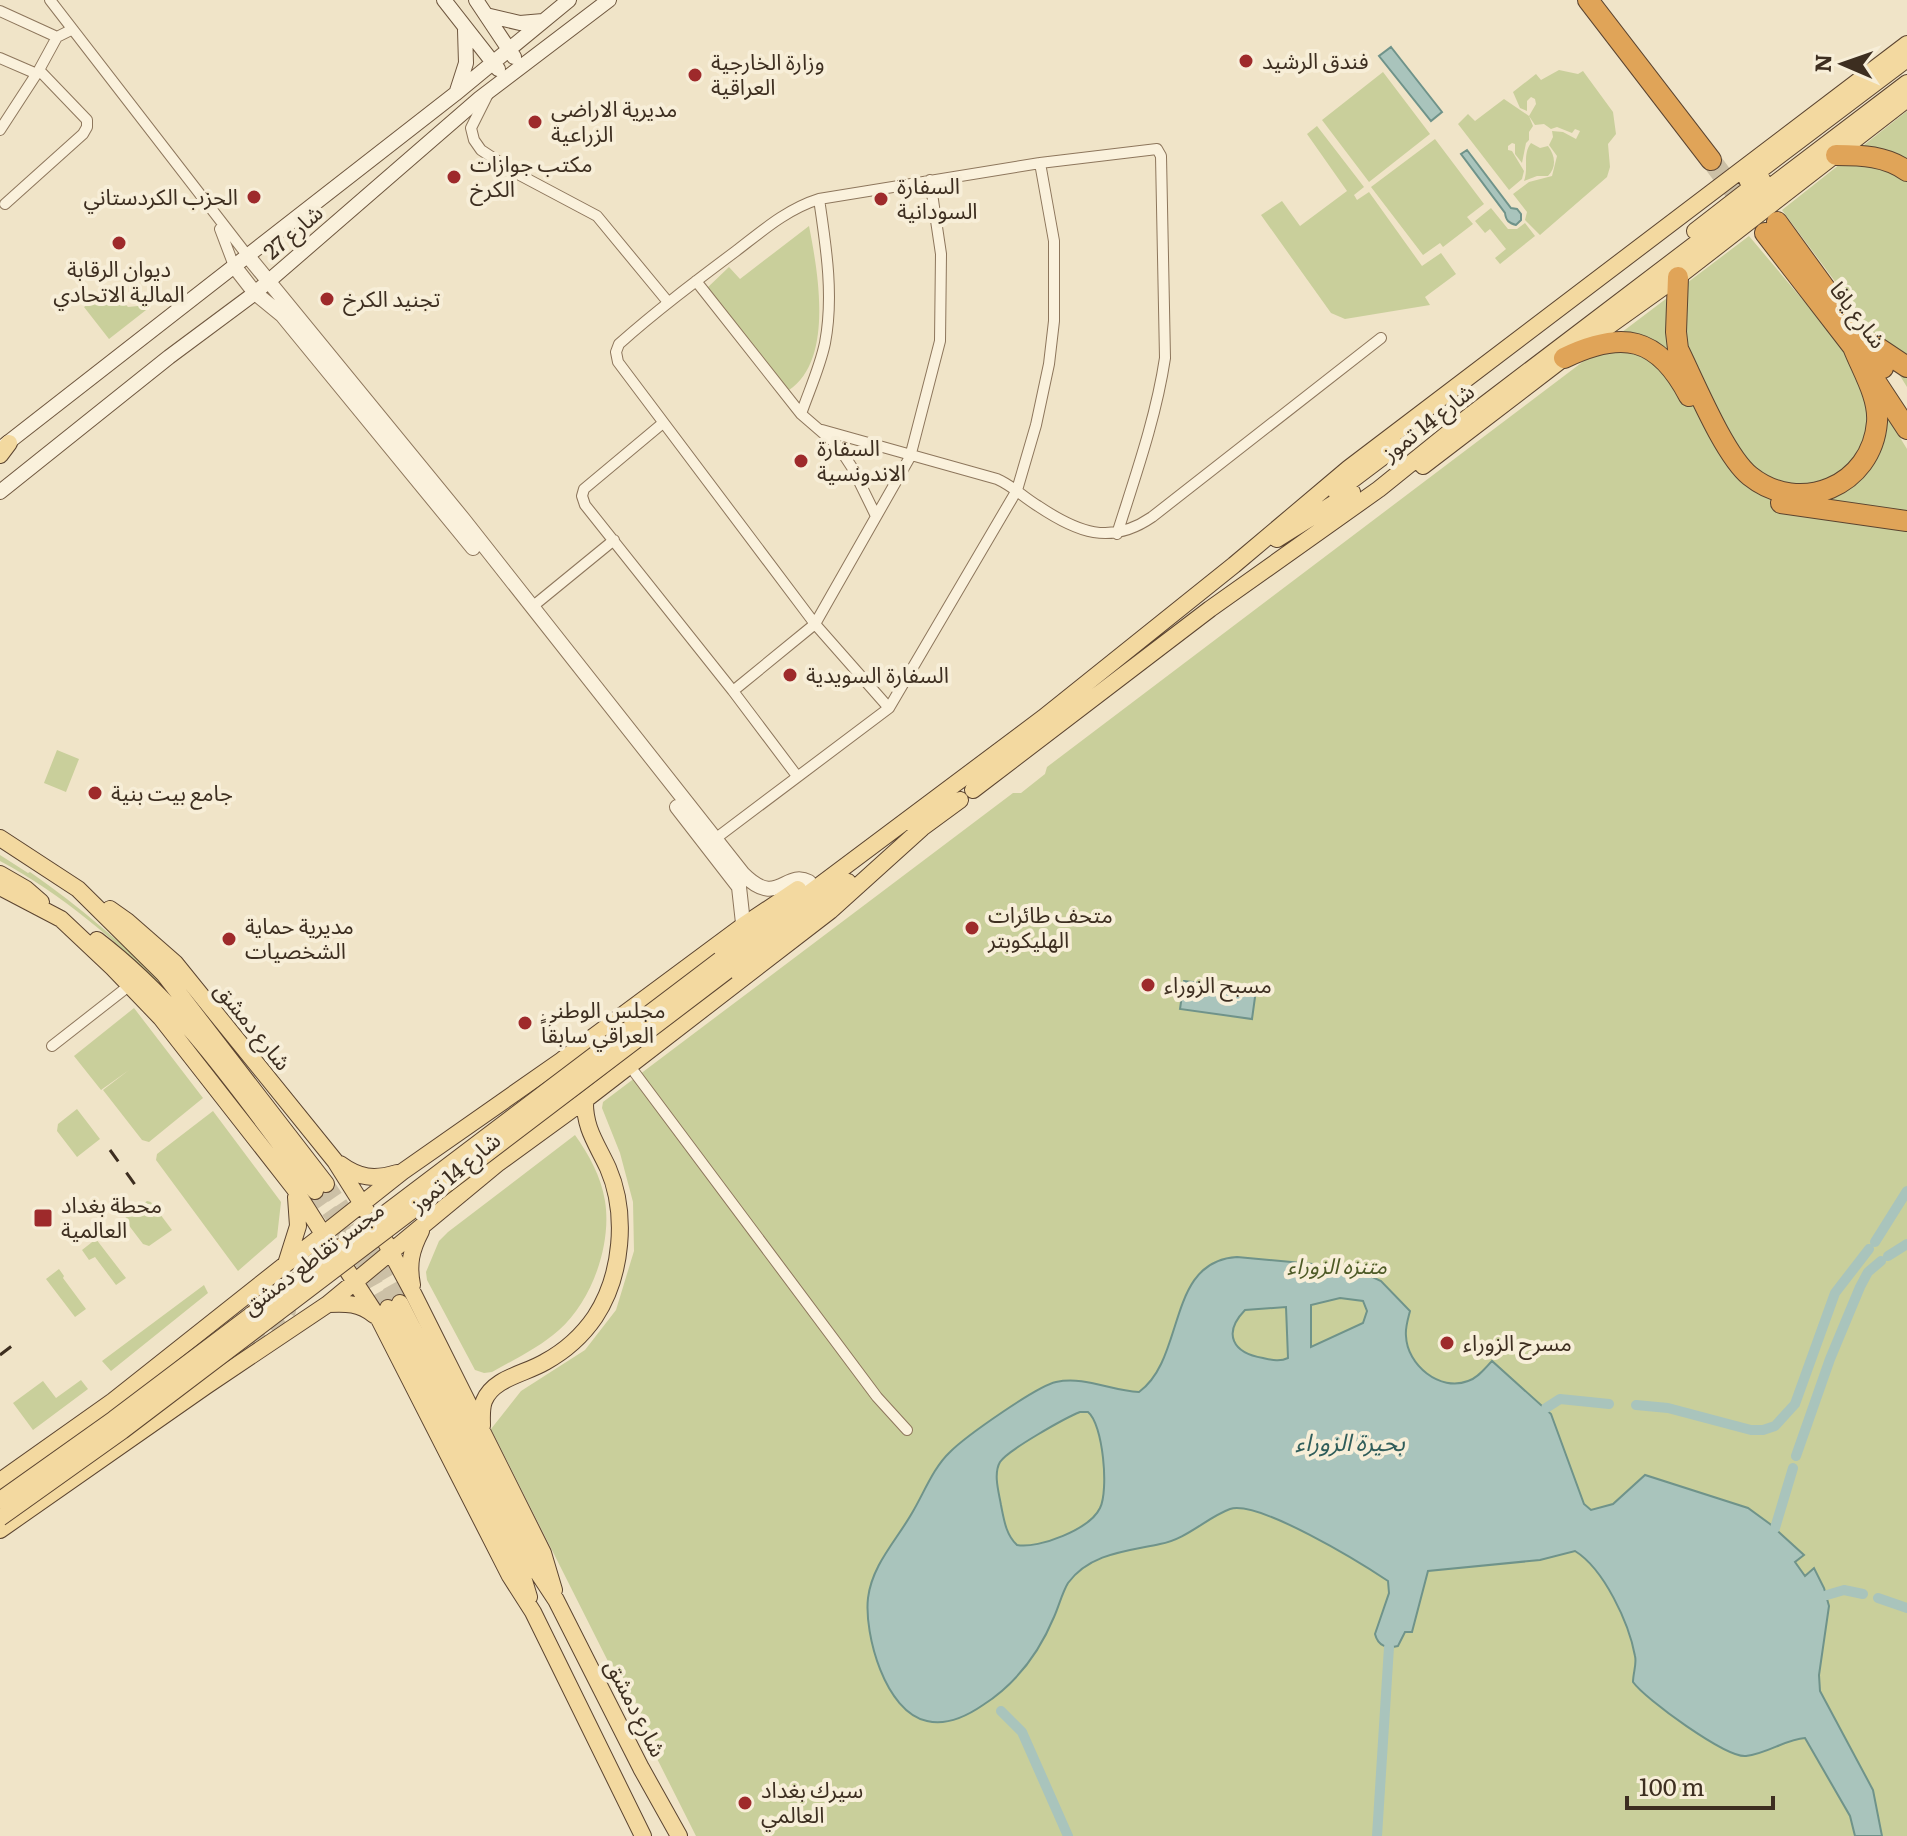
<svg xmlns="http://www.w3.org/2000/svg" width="1907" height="1836" font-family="Literata,'Noto Sans Arabic',serif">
  <rect width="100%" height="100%" fill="#f0e4c8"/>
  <path fill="#c9cf9b" d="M1559 70 1578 74 1583 71 1613 112 1616 134 1608 144 1610 167 1607 177 1540 235 1525 220 1527 212 1513 194 1529 182 1552 176 1557 156 1549 145 1553 137 1552 131 1563 132 1576 139 1580 131 1575 129 1572 133 1557 127 1551 129 1544 124 1535 125 1529 116 1533 126 1529 132V140L1526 143 1522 163 1515 154V144L1512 143 1508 146V150L1512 151 1524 171 1522 179 1509 190 1458 124 1468 114 1475 121 1504 99 1529 116 1536 104 1535 99 1531 97 1527 101V111L1520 108 1513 92 1536 74 1541 80Z
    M1383 72 1430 134 1369 182 1322 120Z
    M1907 111V387L1874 334 1782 210Z
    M1317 126 1364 187 1354 195 1357 200 1369 192 1422 266 1441 253 1456 274 1425 297 1430 305 1345 319 1331 313 1261 215 1282 201 1300 226 1347 191 1307 134Z
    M1435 139 1484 204 1467 217 1473 224 1443 247 1440 243 1423 255 1371 187Z
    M1531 143 1540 148 1548 146C1555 155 1557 167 1548 176H1537L1524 181C1529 168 1522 155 1531 143Z
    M1491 208 1508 229H1517L1525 223 1535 236 1500 264 1495 258 1506 249 1490 229 1485 233 1475 221Z
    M809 226C818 272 834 360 789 390L706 289 729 267 740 279Z
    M1749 236 1850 356 1907 449V1836H696L491 1429 521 1391 585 1350 616 1310 634 1251 633 1202 620 1153 602 1108 603 1102 1013 793H1021L1045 774 1047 767Z
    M108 289 113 291 128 307 138 306 150 298 155 303 109 339 84 307Z
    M57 750 79 759 66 792 44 783Z
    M0 855 28 873 30 872C80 907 125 945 168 989L165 991C117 941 62 894 0 861Z
    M134 1008 203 1098 149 1142 142 1140 103 1090 129 1070 101 1090 74 1056Z
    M77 1109 100 1139 77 1157 57 1131 58 1124Z
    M213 1111 281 1202 277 1237 238 1271 156 1160 157 1154Z
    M575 1135C589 1155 601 1176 605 1201 612 1244 592 1301 559 1330 540 1347 515 1359 492 1372L484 1373 475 1370 427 1280 426 1272 439 1241 448 1232Z
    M147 1201 151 1202 172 1230 149 1246 143 1244 124 1219Z
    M96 1239 126 1278 116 1285 95 1257 89 1260 82 1250Z
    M59 1269 64 1276 63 1278 86 1309 75 1317 46 1279Z
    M204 1285 208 1293 111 1371 102 1361Z
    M81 1380 88 1389 33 1430 13 1403 43 1381 56 1398Z"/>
  <path fill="#a9c4bc" stroke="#6f938a" stroke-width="2" fill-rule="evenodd" d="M1391 47 1442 112 1431 121 1379 56Z
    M1467 150 1511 208 1517 209 1521 214V220L1516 225C1509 223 1506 221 1505 213L1461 154Z
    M1184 981 1256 990 1252 1019 1180 1009Z
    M1237 1257 1313 1264 1362 1272 1381 1281 1410 1311C1408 1319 1405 1328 1406 1336 1407 1365 1440 1392 1468 1381 1478 1378 1485 1368 1492 1361L1551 1414 1584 1504 1591 1510 1613 1504 1645 1475 1748 1508 1770 1524 1804 1555 1795 1562 1805 1576 1814 1568 1824 1588 1829 1606 1819 1675 1820 1691 1873 1790 1882 1836H1855L1850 1816 1805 1738C1786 1739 1767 1754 1746 1756 1726 1758 1645 1699 1633 1682 1633 1673 1637 1664 1635 1656 1629 1623 1604 1569 1575 1551L1540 1560 1428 1571 1412 1632H1405L1398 1646C1387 1649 1378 1646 1375 1634L1389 1593 1388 1581C1361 1563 1259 1500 1230 1509 1206 1518 1187 1539 1160 1544 1128 1551 1090 1553 1068 1583 1062 1593 1059 1606 1054 1617 1039 1653 1017 1683 983 1705 967 1716 947 1726 927 1721 885 1712 864 1634 868 1598 872 1565 896 1541 912 1513 924 1493 933 1468 950 1452 966 1436 1037 1386 1056 1382 1085 1376 1111 1391 1139 1392 1186 1358 1166 1261 1237 1257ZM1340 1298 1363 1301 1367 1311 1363 1323 1311 1347V1305ZM1286 1307 1288 1358C1280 1362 1272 1360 1263 1358 1233 1353 1222 1334 1245 1310ZM1080 1412H1088C1103 1424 1109 1490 1100 1508 1090 1529 1039 1549 1017 1545 1006 1535 1004 1520 1001 1505 999 1493 993 1474 1000 1462 1008 1450 1065 1418 1080 1412Z"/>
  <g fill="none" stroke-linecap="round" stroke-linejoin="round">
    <path stroke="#a9c4bc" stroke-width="10" d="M1875 1242 1907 1191
      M1888 1256 1907 1244
      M1636 1405 1668 1408 1751 1430H1763L1775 1426 1795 1404 1835 1293 1869 1249
      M1546 1408 1560 1399 1609 1404
      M1796 1456 1830 1359 1860 1287 1868 1272 1881 1261
      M1775 1528 1793 1468
      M1827 1595 1844 1590 1863 1594
      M1878 1598 1907 1608
      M1001 1711 1022 1732 1068 1836
      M1377 1836 1389 1647"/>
    <path stroke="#ccc0a6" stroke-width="16" stroke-dasharray="16 8" stroke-linecap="butt" d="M326 1184 363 1238 400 1303
      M315 1191 354 1246 388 1308
      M234 1360 284 1318 288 1311C286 1286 268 1286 250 1298"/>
    <path stroke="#ccc0a6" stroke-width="20" stroke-dasharray="20 10" stroke-linecap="butt" d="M1711 160 1765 233"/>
    <g stroke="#8d765c" stroke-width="12">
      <path id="minor" d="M50 0 247 255
        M0 11 57 37 71 30
        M0 58 37 74
        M489 92 471 128 474 140 481 150 516 173 597 216 668 302
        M0 130 39 70 57 37
        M5 204 83 134 87 127V120L39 70
        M220 229 234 266
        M696 281 801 414 838 446 853 469 876 516
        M801 414C809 391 820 367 825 343 834 296 826 246 819 199
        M663 423 584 489 582 496 585 505 733 691 797 776
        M822 430 997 479C1013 486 1023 497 1038 506 1077 532 1110 546 1152 517L1381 338
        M532 607 614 540
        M733 691 815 624 910 457 940 341 941 254 930 180
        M889 708 815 624 618 362 616 352 619 344C656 311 696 281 736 251 762 231 787 209 819 199L1040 163 1157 149 1161 156 1165 358C1156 418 1135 477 1117 534
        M715 839 889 708 1017 490 1036 425 1049 364 1054 321V241L1040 163
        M52 1046 130 985
        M629 1065 877 1397 907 1430"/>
    </g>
    <g stroke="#8d765c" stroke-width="16">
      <path id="tertiary" d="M247 255 463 519 743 874C778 909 785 869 809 882
        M234 266 255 293 282 315 473 548
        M677 807 739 887 744 932"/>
    </g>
    <g stroke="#6f573f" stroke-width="16">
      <path id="secondary" d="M444 0 498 69
        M476 0 514 57
        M486 15 520 23 543 21
        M457 91 466 63 465 30
        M1 448 455 94 569 0
        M0 492 169 357 255 293 480 98 609 0"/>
    </g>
    <g stroke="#5b4430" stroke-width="18">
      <path id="primary" d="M1747 180 1907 59
        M1695 231 1762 179
        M0 455 9 443
        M1423 466 1564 358 1683 273 1907 99
        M1336 492 1397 446
        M1277 539 1352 492
        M973 790 1210 609 1379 489 1472 414 1907 83
        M915 833 960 800
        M0 838 78 889 164 974 326 1184
        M0 874 26 889 41 902
        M0 887 61 919 113 968 161 1018 294 1188 330 1245
        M110 909 127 921 175 963 335 1161 369 1215
        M97 940C186 1008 248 1103 315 1191
        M720 960 1043 718 1234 565 1349 468 1907 44
        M727 971 848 882
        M340 1164C359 1178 374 1180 397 1173
        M385 1241 414 1295 543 1553 554 1590
        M286 1264 298 1226 296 1197
        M347 1270 379 1319 510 1576 533 1612 643 1836
        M412 1285C408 1264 411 1250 421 1231
        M400 1303 531 1562 556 1600 641 1768 679 1836
        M328 1304C346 1303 360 1303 374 1315
        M388 1308 520 1567 529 1597
        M482 1426C482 1418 481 1409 484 1401 493 1378 525 1374 545 1362 565 1351 582 1336 595 1317 622 1276 628 1214 608 1168 597 1144 584 1128 585 1100
        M0 1481 113 1401 402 1172 562 1060 744 925 798 889
        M0 1530 206 1386 328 1304 497 1164 585 1100 830 911 922 828"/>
    </g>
    <g stroke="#5b4430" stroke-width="22">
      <path id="motorway" d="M1588 0 1711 160
        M1836 155C1862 155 1886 156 1907 171
        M1777 222 1883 368
        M1765 233 1853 347 1907 429
        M1678 277 1676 332 1678 349C1694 381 1724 455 1750 476 1800 516 1872 486 1877 422 1879 397 1862 370 1853 347
        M1871 343 1907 367
        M1564 358C1622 330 1658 336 1689 396
        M1781 503 1907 521"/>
    </g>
    <use href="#minor" stroke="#faf1dc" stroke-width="10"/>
    <use href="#tertiary" stroke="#faf1dc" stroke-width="14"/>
    <use href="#secondary" stroke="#faf1dc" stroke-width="14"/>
    <use href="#primary" stroke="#f3d9a0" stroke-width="16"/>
    <use href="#motorway" stroke="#e0a458" stroke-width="20"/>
    <path stroke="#3d2e20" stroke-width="3" stroke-dasharray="14 14" stroke-linecap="butt" d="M110 1150 136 1186
      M0 1355 13 1345"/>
    <g stroke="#5b4430" stroke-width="18" stroke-linecap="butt">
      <path id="primary-bridge" d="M0 1500 114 1419 720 960
        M0 1518 122 1431 727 971"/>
    </g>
    <use href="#primary-bridge" stroke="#f3d9a0" stroke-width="16"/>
  </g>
  <g fill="#9e2a2b" stroke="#f7eed8" stroke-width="3">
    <circle cx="1246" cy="61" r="8"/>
    <circle cx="695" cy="75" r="8"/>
    <circle cx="535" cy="122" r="8"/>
    <circle cx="454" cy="177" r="8"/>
    <circle cx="254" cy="197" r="8"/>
    <circle cx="881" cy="199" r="8"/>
    <circle cx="119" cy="243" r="8"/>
    <circle cx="327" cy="299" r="8"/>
    <circle cx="801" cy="461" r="8"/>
    <circle cx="790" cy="675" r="8"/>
    <circle cx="95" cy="793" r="8"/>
    <circle cx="972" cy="928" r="8"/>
    <circle cx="229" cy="939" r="8"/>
    <circle cx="1148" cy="985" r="8"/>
    <circle cx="525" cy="1023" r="8"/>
    <rect x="33" y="1208" width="20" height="20" rx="4"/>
    <circle cx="1447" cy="1343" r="8"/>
    <circle cx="745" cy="1803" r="8"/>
  </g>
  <g text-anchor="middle" stroke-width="8" stroke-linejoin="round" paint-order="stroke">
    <g font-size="22" fill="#3d2e20" stroke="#f7eed8" text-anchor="start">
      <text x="1262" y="69">فندق الرشيد</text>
      <text x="711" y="70">وزارة الخارجية<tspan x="711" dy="25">العراقية</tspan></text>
      <text x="551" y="117">مديرية الاراضي<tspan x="551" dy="25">الزراعية</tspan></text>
      <text x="470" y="172">مكتب جوازات<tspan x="470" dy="25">الكرخ</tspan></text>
      <text x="897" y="194">السفارة<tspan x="897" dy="25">السودانية</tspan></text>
      <text x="238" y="205" text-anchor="end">الحزب الكردستاني</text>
      <text x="119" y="277" text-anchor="middle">ديوان الرقابة<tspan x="119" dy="25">المالية الاتحادي</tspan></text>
      <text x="343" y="307">تجنيد الكرخ</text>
      <text x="817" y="456">السفارة<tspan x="817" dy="25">الاندونسية</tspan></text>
      <text x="806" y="683">السفارة السويدية</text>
      <text x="111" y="801">جامع بيت بنية</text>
      <text x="988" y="923">متحف طائرات<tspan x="988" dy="25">الهليكوبتر</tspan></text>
      <text x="245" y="934">مديرية حماية<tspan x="245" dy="25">الشخصيات</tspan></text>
      <text x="1164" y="993">مسبح الزوراء</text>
      <text x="541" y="1018">مجلس الوطني<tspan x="541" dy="25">العراقي سابقاً</tspan></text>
      <text x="61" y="1213">محطة بغداد<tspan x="61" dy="25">العالمية</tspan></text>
      <text x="1463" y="1351">مسرح الزوراء</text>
      <text x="761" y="1798">سيرك بغداد<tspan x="761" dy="25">العالمي</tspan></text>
    </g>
    <g font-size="22" fill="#3d2e20" stroke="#f7eed8">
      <text transform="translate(293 232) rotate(-41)" y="8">شارع 27</text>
      <text transform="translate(1858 315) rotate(53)" y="8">شارع يافا</text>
      <text transform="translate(1428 422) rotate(-38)" y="8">شارع 14 تموز</text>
      <text transform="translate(253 1026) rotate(51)" y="8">شارع دمشق</text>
      <text transform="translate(455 1172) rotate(-40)" y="8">شارع 14 تموز</text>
      <text transform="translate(313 1258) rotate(-37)" y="8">مجسر تقاطع دمشق</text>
      <text transform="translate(636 1708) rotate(63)" y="8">شارع دمشق</text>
    </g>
    <g font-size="22" font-style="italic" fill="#4d5a26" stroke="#f7eed8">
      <text x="1337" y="1274">متنزه الزوراء</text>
    </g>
    <g font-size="24" font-style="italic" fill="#2f5d5a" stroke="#f7eed8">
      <text x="1350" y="1451">بحيرة الزوراء</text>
    </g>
  </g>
  <g transform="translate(1843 64) rotate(272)" stroke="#f7eed8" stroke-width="6" paint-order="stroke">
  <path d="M0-6L14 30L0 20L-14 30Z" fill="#3d2e20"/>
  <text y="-12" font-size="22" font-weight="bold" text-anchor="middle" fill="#3d2e20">N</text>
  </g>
  <path d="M1627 1796v12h146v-12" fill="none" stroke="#3d2e20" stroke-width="4"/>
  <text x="1639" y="1796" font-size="24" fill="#3d2e20" stroke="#f7eed8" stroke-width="6" paint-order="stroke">100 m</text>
</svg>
